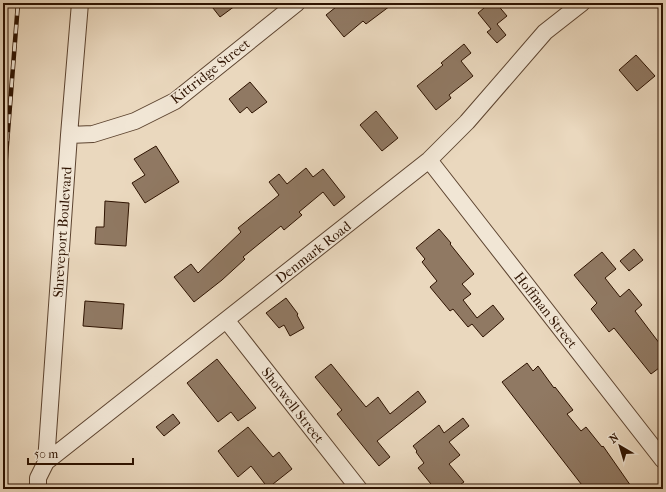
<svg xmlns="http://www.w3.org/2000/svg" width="666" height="492" font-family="'IM FELL French Canon',serif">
  <rect width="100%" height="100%" fill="#ead8be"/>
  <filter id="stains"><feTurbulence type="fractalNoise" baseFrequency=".005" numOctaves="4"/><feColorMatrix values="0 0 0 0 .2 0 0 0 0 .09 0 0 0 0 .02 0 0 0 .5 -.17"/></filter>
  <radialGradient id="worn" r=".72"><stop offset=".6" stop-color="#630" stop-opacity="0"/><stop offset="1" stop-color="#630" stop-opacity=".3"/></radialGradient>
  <path fill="#907963" stroke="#2e1301" d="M209 3H239L220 17Z
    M341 3H394L366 24 363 21 344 37 326 15Z
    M490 3H496L507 16 497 24 506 35 497 43 487 32 491 29 478 13Z
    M464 44 471 53 461 61 473 76 449 95 451 98 436 110 417 86 443 65 441 63Z
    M636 55 655 76 637 91 619 70Z
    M250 82 267 102 252 113 247 107 240 113 229 99Z
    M376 111 398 138 382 151 360 125Z
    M156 146 179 182 145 203 132 183 145 175 134 159Z
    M306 168 313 177 323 169 345 197 334 206 323 192 299 212 302 215 284 230 281 226 243 257 245 259 222 280 194 302 174 277 191 264 198 273 241 232 238 228 279 195 269 182 279 174 287 184Z
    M105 201 129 203 126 246 95 244 96 227H104Z
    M439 229 451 243 450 244 474 274 462 284 471 294 463 300 477 318 493 305 504 319 483 337 472 324 468 327 453 309 450 311 430 287 437 281 422 262 425 259 416 248Z
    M634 249 643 260 629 271 620 261Z
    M602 252 616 269 605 278 620 297 629 289 642 305 635 311 663 348V365L651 374 614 328 609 332 591 309 597 303 574 275Z
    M286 298 298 314 297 315 304 328 290 336 284 325 279 328 266 313Z
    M85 301 124 304 122 329 83 326Z
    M217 359 256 408 238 421 231 412 218 422 187 383Z
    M527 363 533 371 538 366 554 388 555 387 573 410 567 414 581 431 586 427 602 447 603 446 633 489H585L502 382Z
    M331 364 366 407 378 397 390 414 418 391 426 402 377 441 390 457 379 466 337 414 342 410 315 377Z
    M173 414 180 423 164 436 156 427Z
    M463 418 469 426 449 442 460 455 449 464 464 482 454 489H435L418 468 424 463 416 452 417 451 413 446 439 425 444 433Z
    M248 427 273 457 279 452 292 469 268 488 251 466 238 477 218 451Z"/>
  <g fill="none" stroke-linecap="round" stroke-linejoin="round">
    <g stroke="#5d4430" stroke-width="18">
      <path id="minor" d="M69 135 93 134 135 121 175 101 297 3
        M429 160 663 460
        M227 321 359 489
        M46 462 69 135 80 3
        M38 489V478L46 462 429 160 467 122 545 32 582 3"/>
    </g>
    <use href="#minor" stroke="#f1e6d5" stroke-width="16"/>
    <g stroke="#2e1301" stroke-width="4.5">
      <path id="rail" d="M3 195 18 3"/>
    </g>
    <use href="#rail" stroke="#f1e6d5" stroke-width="3" stroke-dasharray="9" stroke-linecap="butt"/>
  </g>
  <g text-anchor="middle" stroke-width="3" stroke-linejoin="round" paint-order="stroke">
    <g font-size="14" fill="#2e1301" stroke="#f1e6d5">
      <text transform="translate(210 71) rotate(-38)" y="5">Kittridge Street</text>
      <text transform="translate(62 232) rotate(-86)" y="5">Shreveport Boulevard</text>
      <text transform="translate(313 252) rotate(-38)" y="5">Denmark Road</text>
      <text transform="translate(546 310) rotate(52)" y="5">Hoffman Street</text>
      <text transform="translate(293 405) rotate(52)" y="5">Shotwell Street</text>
    </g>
  </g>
  <rect width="666" height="492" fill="none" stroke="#ead8be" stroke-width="16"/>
  <rect x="4" y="4" width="658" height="484" fill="none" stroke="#2e1301" stroke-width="2"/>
  <rect x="8" y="8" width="650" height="476" fill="none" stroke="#2e1301"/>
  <g transform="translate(620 446) rotate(322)" stroke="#f1e6d5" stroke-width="3" paint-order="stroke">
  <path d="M0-3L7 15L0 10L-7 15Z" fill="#2e1301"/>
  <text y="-6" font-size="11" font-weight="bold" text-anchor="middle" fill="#2e1301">N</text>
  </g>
  <path d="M28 458v6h105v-6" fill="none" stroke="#2e1301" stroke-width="2"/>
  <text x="34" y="458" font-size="12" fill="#2e1301" stroke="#f1e6d5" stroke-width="3" paint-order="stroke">50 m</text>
  <rect width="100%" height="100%" filter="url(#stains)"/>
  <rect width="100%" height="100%" fill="url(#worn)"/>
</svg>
